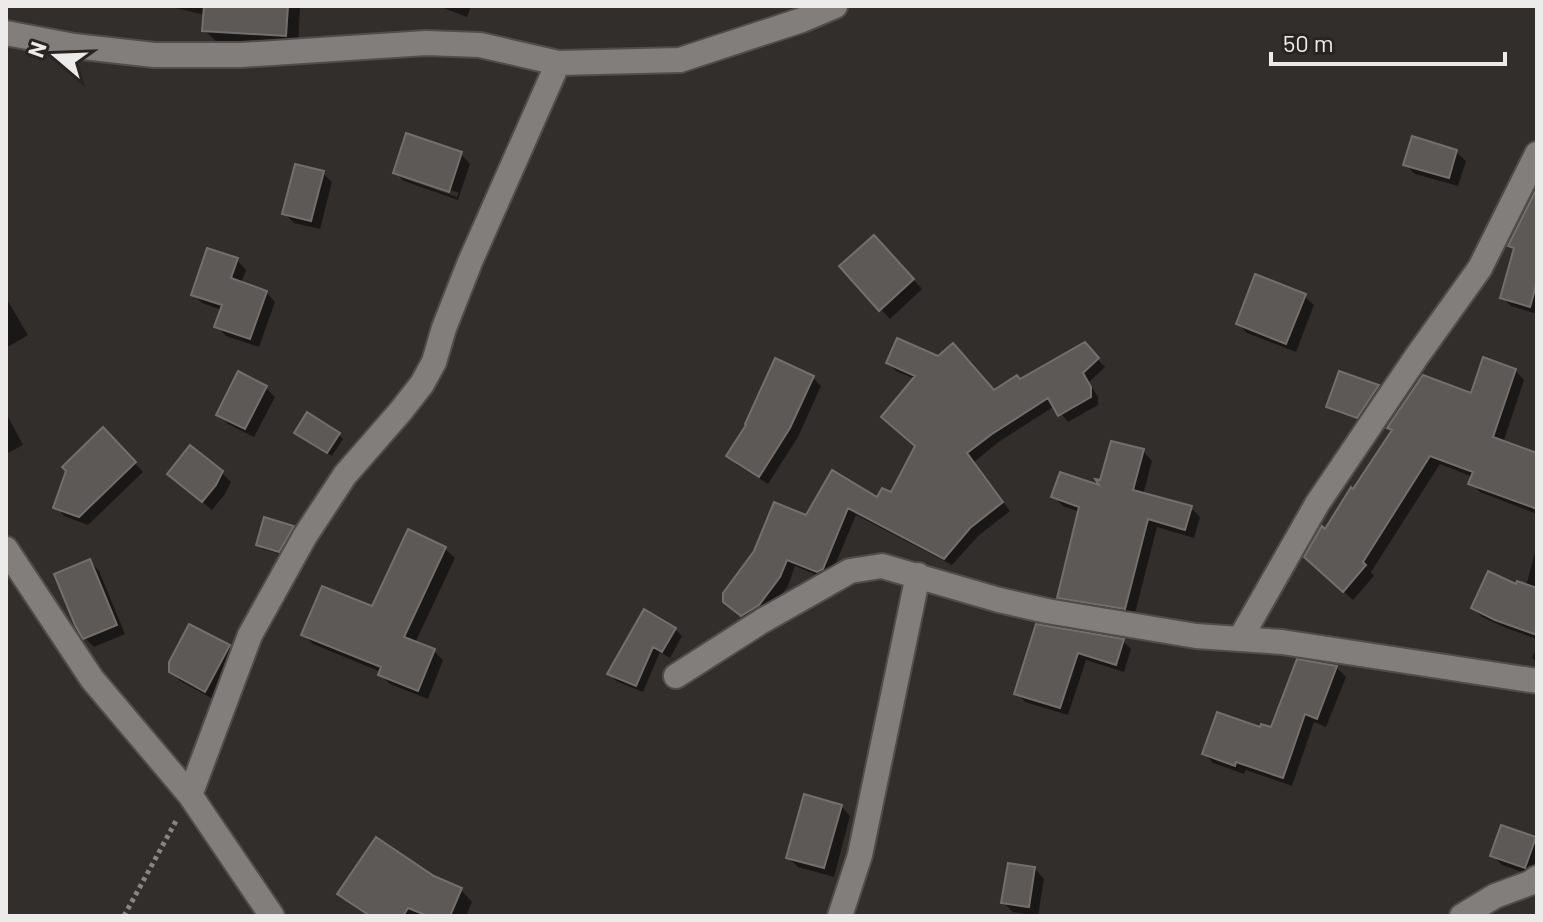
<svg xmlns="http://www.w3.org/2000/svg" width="1543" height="922" font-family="Barlow,sans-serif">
  <rect width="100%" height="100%" fill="#322e2c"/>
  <path fill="#0007" fill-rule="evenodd" d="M168 6H300L298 48 217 42 204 30 205 15Z
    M438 6H471L467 17Z
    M1456 152 1466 161 1458 186 1415 174 1405 164Z
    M461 154 470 164 458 200 404 181 395 172ZM403 174 459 193 457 197 403 178Z
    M323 173 332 182 320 229 294 223 284 213Z
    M1537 223V314L1511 306 1502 297 1515 250 1510 245Z
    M883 247 922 289 890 319 842 267Z
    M237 260 246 270 241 284 266 292 275 302 259 347 226 336 217 326 222 310 202 303 193 294Z
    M1304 296 1314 305 1296 352 1247 333 1238 324Z
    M6 298 28 335 6 348Z
    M1084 345 1105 367 1089 382 1098 397V405L1068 422 1055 406 1000 441 974 462 1010 511 978 536 952 565 856 515 830 577 826 579 795 566 788 586 767 613 751 623 725 602 807 518 891 495 917 446 915 379 896 371 888 363 994 392 1021 381Z
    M1515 370 1524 380 1503 443 1537 455V514L1480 492 1471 483 1473 477 1440 464 1371 572 1374 576 1353 600 1316 566 1326 532 1393 431 1389 427 1472 396Z
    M1340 373 1378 387 1382 390 1362 421 1333 411 1328 406Z
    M813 378 821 386 798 437 768 484 737 465 729 456Z
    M266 388 275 397 254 437 228 424 219 414Z
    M6 413 23 445 6 454Z
    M103 430 143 472 88 525 64 516 56 507Z
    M339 435 343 439 332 456 301 437Z
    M1143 451 1152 461 1143 495 1191 508 1200 517 1194 538 1157 527 1134 617 1069 606 1059 597 1080 512 1063 506 1053 496 1103 489Z
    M222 473 231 482 225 494 212 510 179 483Z
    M293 528 297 532 284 555 262 549 258 544Z
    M409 531 445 549 455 558 415 643 434 651 443 660 428 699 390 684 380 674 381 672 313 644 304 635 373 608Z
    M1537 545V639L1506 628 1482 617 1473 608 1517 587 1526 586Z
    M90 561 99 571 125 634 94 647 85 638Z
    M1037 626 1123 641 1131 649 1124 672 1086 660 1068 715 1025 702 1017 693Z
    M675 629 682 636 670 658 660 652 643 692 616 681 610 674Z
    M229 647 238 656 215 700 180 681 171 671Z
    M1537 647V662L1532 658Z
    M1298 662 1337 668 1346 677 1326 727 1314 722 1292 786 1246 770 1244 774 1213 763 1204 753 1261 730H1272Z
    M841 806 850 816 834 877 798 867 788 857Z
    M1535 839 1537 841V868L1534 876 1502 865 1493 856Z
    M1035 869 1044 879 1038 916 1013 912 1003 902Z
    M433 878 461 890 472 902 466 916H367L352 905 340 894Z"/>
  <path fill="#5d5956" stroke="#736f6c" stroke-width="2" d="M204 6H288L286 36 202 31Z
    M406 133 462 152 449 192 393 173Z
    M1412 136 1457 150 1449 178 1403 165Z
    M295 164 324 171 311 221 282 214Z
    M1535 192H1537V282L1530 307 1500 298 1514 248 1508 246Z
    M874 235 914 279 879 311 839 266Z
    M207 248 238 258 231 278 267 291 250 339 214 327 222 305 191 295Z
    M1255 274 1306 294 1286 344 1236 324Z
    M897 338 938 356 953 343 994 390 1017 375 1020 379 1085 342 1099 358 1083 373 1091 387V397L1058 416 1048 398 992 434 967 453 1003 502 970 528 944 559 848 508 823 569 817 572 787 560 780 577 759 605 741 616 723 602V593L754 551 774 502 806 515 832 470 877 497 882 488 891 492 915 446 881 417 915 376 886 363Z
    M1483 357 1516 369 1493 437 1537 453V509L1468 484 1473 472 1430 456 1363 562 1366 565 1343 592 1304 557 1322 526 1325 529 1351 487 1353 489 1392 430 1387 428 1423 375 1471 393Z
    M775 358 814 376 790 428 759 477 726 456 746 425 745 424Z
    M238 371 267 386 245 429 216 415Z
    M1339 371 1379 385 1357 418 1326 407Z
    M307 412 340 433 327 453 294 433Z
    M103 427 136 462 79 517 53 508 66 471 62 467Z
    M1111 441 1144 449 1133 490 1192 506 1185 530 1148 519 1125 609 1057 598 1079 507 1051 497 1060 472 1099 485 1095 479 1100 480Z
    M190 445 223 471 216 485 202 502 167 474Z
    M264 517 294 526 279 552 256 545Z
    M408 529 446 547 404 637 435 649 418 691 378 675 381 667 301 635 322 586 372 606Z
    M90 559 117 625 83 639 75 625 54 574Z
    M1488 571 1516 584 1517 581 1537 588V635L1495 620 1471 608Z
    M644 609 676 628 662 652 653 647 636 686 607 674Z
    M189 624 230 645 205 692 169 672V662Z
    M1036 624 1124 639 1116 665 1078 653 1060 708 1014 694Z
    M1297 659 1337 666 1317 719 1305 714 1283 778 1236 762 1235 766 1202 754 1217 712 1260 727 1261 724 1271 727Z
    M804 794 842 805 824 868 786 858Z
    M1501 825 1536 837 1525 868 1490 856Z
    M376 837 434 876 462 888 450 916H428L408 908 403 916H370L337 894Z
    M1008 863 1035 867 1029 907 1001 903Z"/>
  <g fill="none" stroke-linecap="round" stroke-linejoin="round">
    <g stroke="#504d4b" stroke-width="28">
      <path id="street" d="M6 33 74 46 154 55H241L426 43 480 45 558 63 680 60 802 20 835 6
        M6 549 92 679 190 795 272 916
        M1240 639 1317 504 1417 356 1480 268 1537 154
        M676 676 762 621 850 571 882 566 999 600 1047 611 1196 636 1282 642 1537 681
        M190 795 250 635 305 536 345 475 400 412 422 384 434 362 444 328 470 262 558 63
        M840 916 860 855 918 575
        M1462 916 1495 896 1530 883 1537 878"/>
    </g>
    <path stroke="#888583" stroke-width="5" stroke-dasharray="4 4" stroke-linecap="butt" d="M124 916 176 821"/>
    <use href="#street" stroke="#827e7b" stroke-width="24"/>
  </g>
  <rect width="1543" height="922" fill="none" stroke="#edebe9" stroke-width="16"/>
  <g transform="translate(56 56) rotate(289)" stroke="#282422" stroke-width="6" paint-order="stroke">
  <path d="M0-6L14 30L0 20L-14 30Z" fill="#edebe9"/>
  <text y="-12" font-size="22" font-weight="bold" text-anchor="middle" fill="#edebe9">N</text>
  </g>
  <path d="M1271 52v12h234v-12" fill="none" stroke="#edebe9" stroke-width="4"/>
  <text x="1283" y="52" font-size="24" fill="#edebe9" stroke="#282422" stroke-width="6" paint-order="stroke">50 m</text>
</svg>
